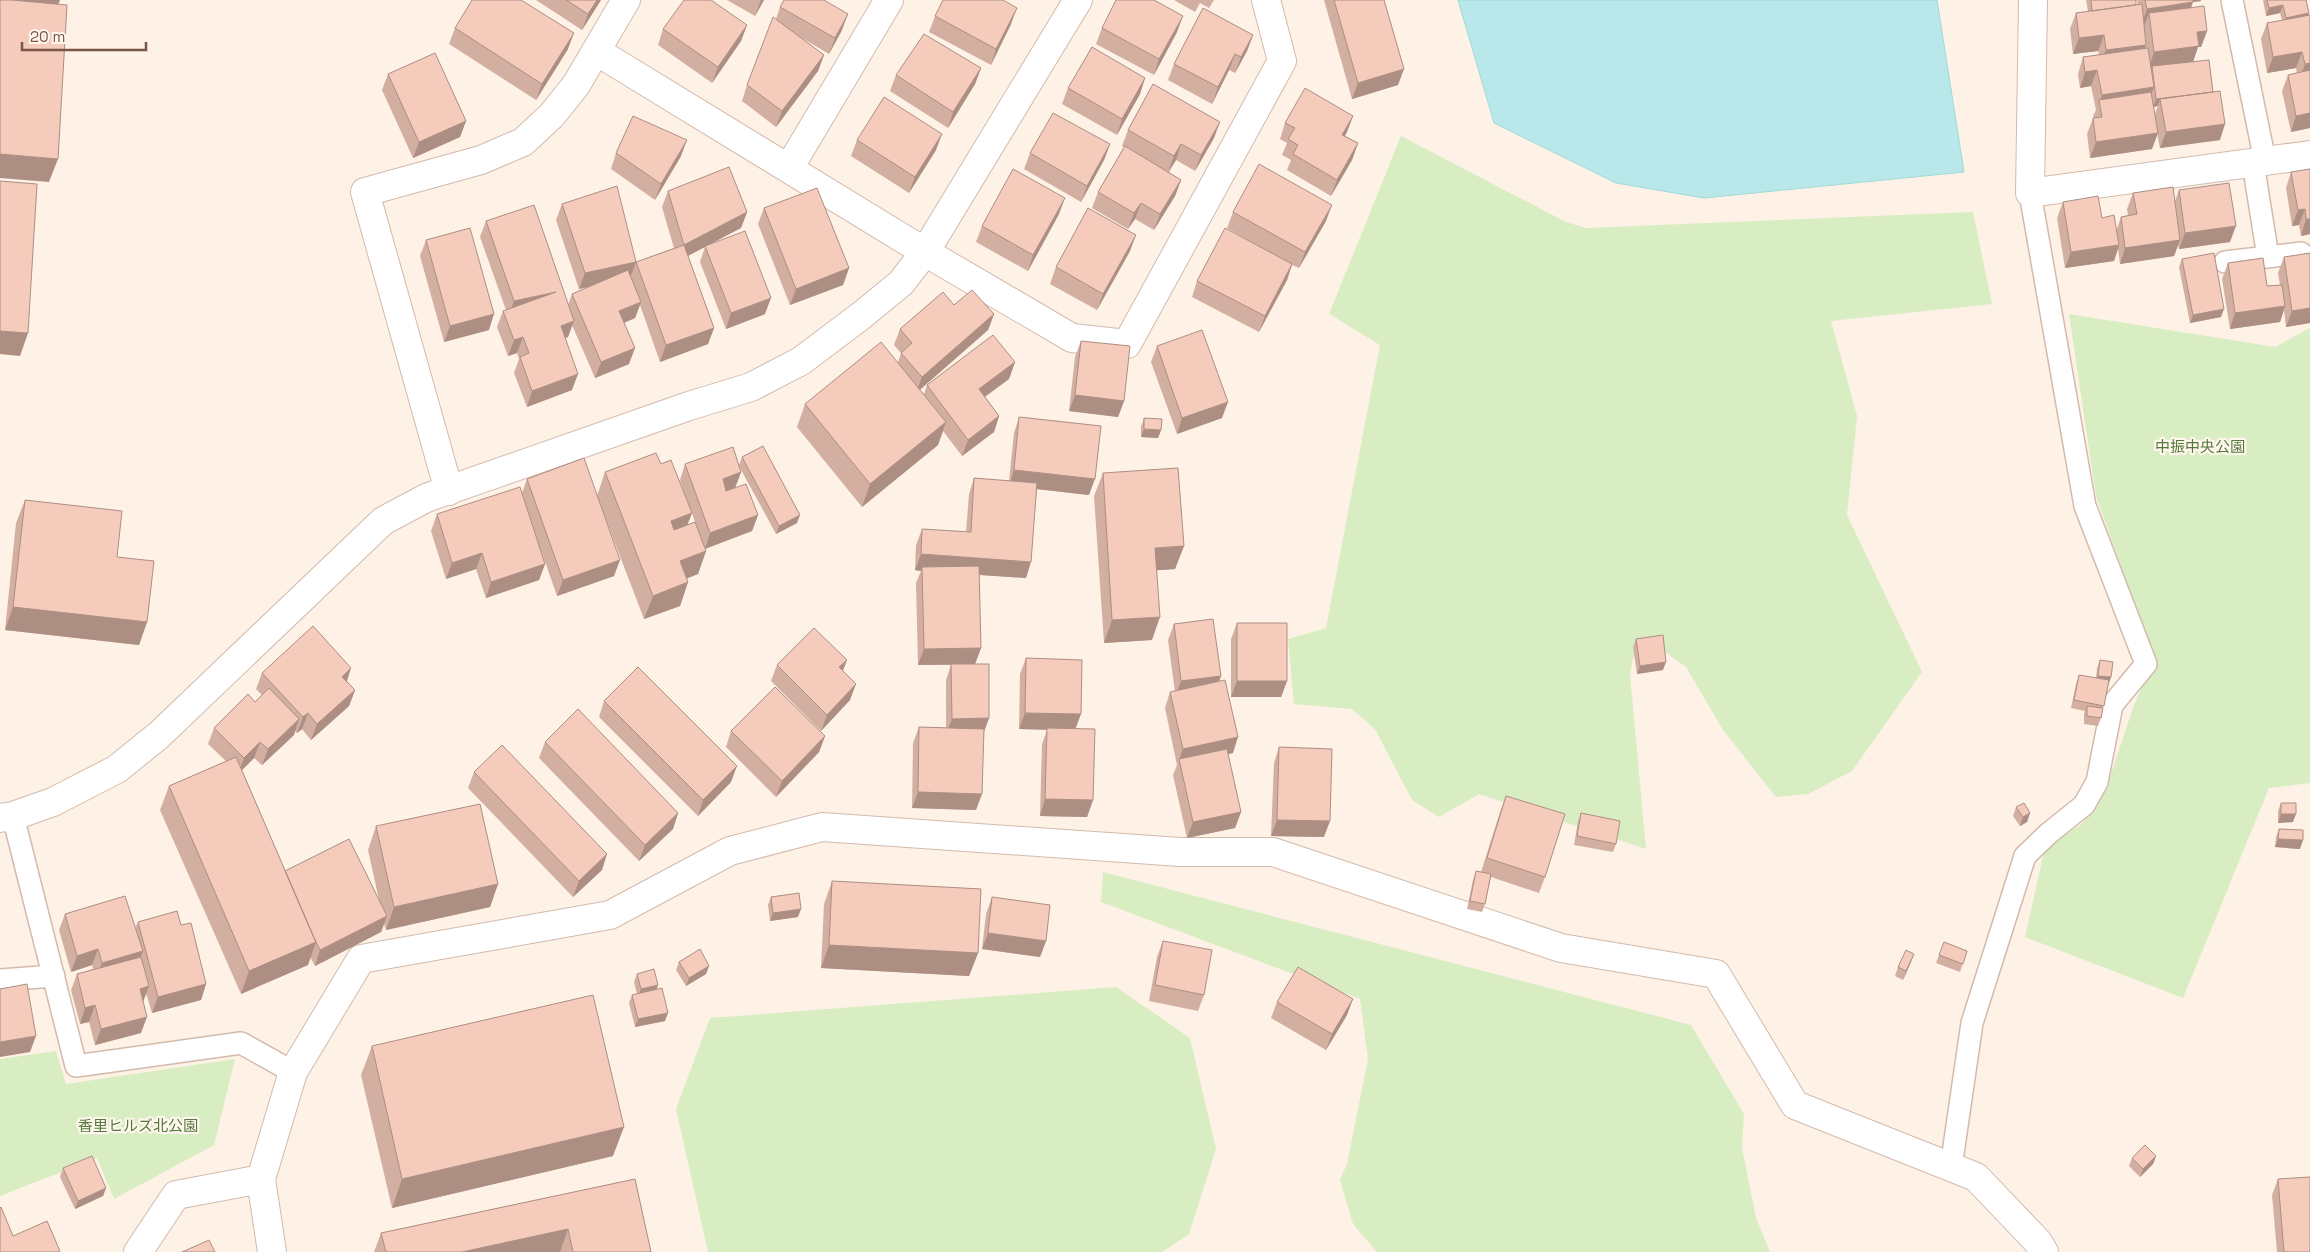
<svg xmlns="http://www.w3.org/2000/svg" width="2310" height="1252" font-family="'Space Grotesk','Noto Sans JP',sans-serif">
  <rect width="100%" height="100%" fill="#fef1e6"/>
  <path fill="#d9edc3" d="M1401 136 1566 222 1586 228 1973 212 1992 304 1831 321 1857 416 1847 515 1922 672 1852 771 1808 794 1776 797 1723 730 1686 667 1660 648 1644 646 1633 658 1630 674 1646 849 1479 794 1439 817 1412 800 1376 731 1364 719 1351 709 1294 704 1288 639 1326 628 1380 345 1329 314Z
    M2069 314 2275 347 2310 328V783L2269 788 2183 998 2025 937 2045 847 2082 824 2106 789 2134 705 2154 661 2096 496Z
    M1103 872 1691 1025 1744 1114 1742 1148 1756 1218 1770 1252H1377L1353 1224 1340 1180 1347 1164 1368 1059 1360 999 1101 902Z
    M1116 987 1190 1038 1216 1149 1189 1234 1162 1252H708L676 1109 710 1018Z
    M56 1051 66 1084 235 1059 214 1145 114 1199 97 1158 0 1196V1059Z"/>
  <path fill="#b8e8e9" stroke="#9ed9db" d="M1458 0H1937L1964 172 1704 198 1616 183 1494 123Z"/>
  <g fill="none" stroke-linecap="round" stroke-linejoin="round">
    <g stroke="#d3baad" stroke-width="24">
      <path id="lane" d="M2232 0 2265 161
        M2253 163 2268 257
        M2225 262 2301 253
        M13 816 76 1066 241 1043 293 1072
        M0 980 54 976
        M1951 1167 1972 1023 2025 856 2049 833 2084 805 2097 782 2112 705 2146 664 2085 506 2030 193"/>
    </g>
    <g stroke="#d3baad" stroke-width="30">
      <path id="street" d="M2033 0 2030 193 2310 155
        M596 51 925 252 1072 338 1127 344 1282 61 1266 0
        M789 168 889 0
        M449 491 365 192 481 160 523 142 552 115 576 85 626 0
        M0 818 13 816 53 802 117 769 159 735 383 521 426 498 689 406 751 387 801 361 862 315 901 283 925 252 1078 0
        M138 1252 176 1195 261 1179
        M272 1252 261 1179 293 1072 361 959 610 915 730 851 822 827 1180 852H1273L1561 948 1716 974 1795 1105 1976 1177 2038 1242 2044 1252"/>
    </g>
    <use href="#lane" stroke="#fff" stroke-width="21"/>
    <use href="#street" stroke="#fff" stroke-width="28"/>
  </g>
  <path fill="#d3afa1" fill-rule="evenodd" d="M536 0H601L582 30Z
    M727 0H764L755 16Z
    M1174 0H1214L1209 8 1200 3 1195 12Z
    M1324 0H1384L1398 85 1352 99Z
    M2086 0H2136V5H2138L2137 0H2201V1L2193 2 2191 7 2207 31 2201 47H2198L2193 61 2213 92 2220 140 2160 148 2157 133 2152 149 2090 158 2087 134 2093 118H2094L2093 116 2096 110 2091 86 2080 88 2078 74 2083 57 2099 55 2098 51 2073 54 2070 29 2076 13 2088 11ZM2158 106 2155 114 2154 107Z
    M2263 0H2306L2309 13 2308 15 2310 128 2291 132 2282 91 2288 75 2297 73 2296 68 2267 73 2261 39 2267 23 2282 20 2280 13 2266 16Z
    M780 7 842 30 829 54 802 38 824 55 818 71 776 127 742 101 747 85 776 19Z
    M935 16 1011 24 991 65 929 32Z
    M747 25 741 41 712 83 658 45 663 29Z
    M455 28 568 49 536 100 449 44Z
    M1102 28 1177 32 1154 75 1096 44Z
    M1253 35 1247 51 1235 73 1229 70 1212 104 1168 80 1174 64Z
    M981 68 975 84 948 128 890 91 896 75Z
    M388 74 466 121 460 137 413 158 382 90Z
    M1145 78 1140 94 1117 135 1062 104 1068 88Z
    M1353 116 1345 136 1358 143 1352 160 1331 196 1287 170 1291 160 1282 155 1287 143 1280 139 1285 123Z
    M1128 130 1214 138 1195 171 1176 160 1169 172 1181 180 1175 196 1154 230 1135 219 1128 229 1092 208 1098 192 1124 147 1122 146Z
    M857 140 936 150 909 193 851 156Z
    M1110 144 1104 160 1081 202 1024 169 1030 153Z
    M616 153 681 156 655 200 611 169Z
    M2310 169V234L2301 236 2299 225 2292 226 2286 188 2291 172Z
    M2179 190 2230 242 2179 249 2178 245 2174 256 2120 264 2118 249 2114 261 2065 268 2057 218 2063 202 2102 218 2117 229 2121 217 2128 215 2127 209 2133 193 2175 201Z
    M668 191 747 212 741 228 708 245 765 314 726 329 700 262 705 247 688 256 714 328 708 344 660 362 640 305 635 318 624 323 629 364 595 378 572 325 568 337 565 338 572 390 527 407 514 373 519 359 517 353 508 356 497 327 503 311 506 310 480 237 486 221 568 305 572 294 589 287 579 289 556 220 562 204 636 262 674 248 662 207Z
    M764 208 849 268 843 285 790 305 758 224Z
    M1233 212 1326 221 1299 268 1292 265 1287 280 1259 332 1192 297 1197 281 1260 247 1227 228Z
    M1059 214 1028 271 976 242 982 226Z
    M426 240 489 330 444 342 420 256Z
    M1130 251 1097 310 1050 284 1056 267Z
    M2310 253V323L2286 327 2284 310 2280 322 2230 329 2222 279 2228 263 2267 286 2280 285 2278 273 2284 257Z
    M2182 259 2221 317 2190 323 2179 267Z
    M954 305 994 314 988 330 920 390 924 394 927 385 1015 362 1009 379 985 397 999 416 994 432 962 456 943 431 938 445 862 507 797 427 805 404 898 362 901 353 894 345 900 329Z
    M1081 341 1124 401 1118 417 1069 411 1075 357Z
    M1157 346 1222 418 1177 434 1151 362Z
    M1019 417 1089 495 1037 489 1026 578 979 575 981 648 975 664 989 718 984 732 976 810 912 808 913 743 919 727 946 728V680L951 665H918L916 583 921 571 915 570 916 545 922 529 966 532 969 494 974 478 1009 481 1014 433Z
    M1144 418 1161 430 1158 438 1141 437V427Z
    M742 457 797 523 776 534 739 466 741 472 735 488 758 515 752 531 705 548 706 551 698 574 686 578 688 582 680 606 644 619 597 496 605 472 661 464 688 504 680 480 685 464 739 465ZM692 513 695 522 687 525Z
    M1103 473 1184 546 1175 569 1157 570 1152 640 1104 643 1094 496Z
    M527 479 614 576 557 596 541 550 545 564 539 580 486 598 476 569 446 579 431 531 437 514 522 493Z
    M25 500 117 557 147 622 139 645 5 630 16 523Z
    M1237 623 1287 681 1281 697H1231V639Z
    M1174 624 1221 676 1219 682 1233 753 1228 754 1241 812 1235 828 1187 838 1173 775 1177 765 1165 708 1170 692H1175L1168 640Z
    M1636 639 1663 670 1637 674 1633 647Z
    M1026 658 1076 729 1093 800 1087 817 1040 816 1042 744 1047 730 1019 729 1020 674Z
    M847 660 842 671 850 700 821 731 771 681 777 665Z
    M2100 660 2111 677 2108 683 2101 718 2098 726 2084 724V714L2085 711 2071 708 2076 684 2079 675 2096 678 2097 668Z
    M262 673 347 681 355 690 349 706 311 740 302 729 297 733 295 731 294 735 262 765 254 758 242 770 285 871 379 900 368 850 376 826 498 884 490 907 386 930 384 924 381 932 315 966 310 957 308 965 241 994 160 810 169 786 226 761 208 744 214 728 255 702 262 695 256 689Z
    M604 701 731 782 698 816 599 717Z
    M731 731 825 736 819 752 776 797 726 747Z
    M545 742 678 813 673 829 639 861 539 758Z
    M1279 747 1324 837 1271 836 1274 763Z
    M474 772 602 870 573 897 468 788Z
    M1506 796 1545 877 1539 893 1491 877 1485 904 1482 912 1467 909 1473 880 1476 871 1481 872 1500 812Z
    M2281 803 2293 822 2278 823V811Z
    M2016 807 2030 813 2027 822 2020 826 2013 816Z
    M1581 813 1616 844 1613 852 1574 845 1578 821Z
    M2279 829 2300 849 2275 847 2276 837Z
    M832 881 978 953 969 976 821 968 824 904Z
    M771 897 798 917 770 921 768 905Z
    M992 897 1046 941 1040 957 982 949 986 914Z
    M65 914 135 928 138 922 181 925 206 984 201 1000 152 1013 146 993 143 1002 141 1033 95 1045 89 1022 80 1024 71 990 77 974 93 969 92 965 71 972 59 930Z
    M1163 941 1204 995 1198 1011 1149 1001 1157 957Z
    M1944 942 1967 951 1960 972 1936 963Z
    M679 962 709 966 706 974 686 986 676 970Z
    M1911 962 1903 980 1895 976 1898 967Z
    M637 974 658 985 656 990 665 1021 635 1027 629 1003 632 995 637 994 634 982Z
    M1277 1002 1347 1015 1326 1050 1271 1018Z
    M372 1046 613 1156 392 1208 361 1075Z
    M2156 1156 2153 1164 2140 1177 2129 1166 2132 1158Z
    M63 1168 106 1188 103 1196 75 1209 60 1177Z
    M635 1179 651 1252H374L381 1233Z
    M2278 1179 2310 1252H2277L2272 1195Z"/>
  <path fill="#ac8e83" d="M0 0H60L58 5Z
    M597 0H601L582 30 588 14Z
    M761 0H764L755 16Z
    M2186 0H2201V1L2185 3Z
    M2193 2 2187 18 2149 13 2145 24 2141 25 2147 9Z
    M2283 5 2280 13 2266 16 2269 8Z
    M1017 8 1011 24 991 65 996 49Z
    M2309 13 2306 21 2283 26 2286 18Z
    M848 14 842 30 829 54 835 38Z
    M1183 16 1177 32 1154 75 1159 59Z
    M747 25 741 41 712 83 718 67Z
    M2207 31 2201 47H2198L2193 62 2152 66 2151 68H2149L2154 52 2197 32Z
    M574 33 568 49 536 100 542 84Z
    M1253 35 1247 51 1235 73 1241 57Z
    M2104 35 2098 51 2073 54 2079 38Z
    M2146 45 2140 61 2100 66 2106 50Z
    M2302 52 2296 68 2267 73 2273 57Z
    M1235 54 1229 70 1212 104 1218 87Z
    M824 55 818 71 776 127 782 111Z
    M2310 63V78L2299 80 2305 64Z
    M981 68 975 84 948 128 953 112Z
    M1404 69 1398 85 1352 99 1358 83Z
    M2097 70 2091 86 2080 88 2085 72Z
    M1145 78 1140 94 1117 135 1122 119Z
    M2154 87 2148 103 2100 101 2102 95Z
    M2213 92 2160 99 2158 106 2153 107 2156 99Z
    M2310 113V128L2291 132 2296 116Z
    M1353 116 1347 132 1337 151 1342 135Z
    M466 121 460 137 413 158 419 142Z
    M1220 122 1214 138 1195 171 1201 155Z
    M2225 124 2220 140 2160 148 2166 132Z
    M2158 133 2152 149 2090 158 2096 142Z
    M942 134 936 150 909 193 915 177Z
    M687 140 681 156 655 200 661 184Z
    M1358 143 1352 160 1331 196 1337 180Z
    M1110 144 1104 160 1081 202 1087 186Z
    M1181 144 1176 160 1168 172 1174 156Z
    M0 154 58 159 49 182 0 178Z
    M1181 180 1175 196 1154 230 1160 214Z
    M1065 198 1059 214 1028 271 1033 255Z
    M1141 203 1135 219 1128 229 1134 213Z
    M1332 205 1326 221 1299 268 1305 252Z
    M2305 209 2299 225 2292 226 2298 210Z
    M747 212 741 228 678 261 684 245Z
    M2306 219H2310V234L2301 236Z
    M2236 226 2230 242 2179 249 2185 233Z
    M1136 235 1130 251 1097 310 1103 294Z
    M2180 240 2174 256 2120 264 2125 248Z
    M2119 245 2114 261 2065 268 2071 252Z
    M636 262 630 278 579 289 585 273Z
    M1292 264 1287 280 1259 332 1265 316Z
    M849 268 843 285 790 305 796 289Z
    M556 292 508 317 514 301Z
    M771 298 765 314 726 329 731 313Z
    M641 302 635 318 614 327 619 311Z
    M2285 306 2280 322 2230 329 2235 313Z
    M2310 308V323L2286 327 2292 311Z
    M2224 309 2221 317 2190 323 2193 315Z
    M494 314 489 330 444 342 450 326Z
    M994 314 988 330 916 393 922 377Z
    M574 321 568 337 555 342 561 326Z
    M714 328 708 344 660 362 666 345Z
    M0 331 28 333 20 356 0 354Z
    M523 337 517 353 508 356 514 340Z
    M635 348 629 364 595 378 601 362Z
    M1015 362 1009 379 973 405 979 389Z
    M578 374 572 390 527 407 532 391Z
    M1075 395 1124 401 1118 417 1069 411Z
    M1228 402 1222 418 1177 434 1182 418Z
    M999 416 994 432 962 456 968 440Z
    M946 422 938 445 862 507 870 484Z
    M1144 429 1161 430 1158 438 1141 437Z
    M1014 470 1095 479 1089 495 1009 486Z
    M741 472 735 488 717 495 723 479Z
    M692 513 683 536 663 544 671 521Z
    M758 515 752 531 705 549 710 533Z
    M800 515 797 523 776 534 779 526Z
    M1184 546 1175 569 1147 571 1155 548Z
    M706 551 698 574 671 585 680 561Z
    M482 553 476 569 446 579 452 563Z
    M921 554 1031 562 1026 578 922 571V567L921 571 915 570Z
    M620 560 614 576 557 596 563 580Z
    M545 564 539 580 486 598 491 582Z
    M688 582 680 606 644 619 653 596Z
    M13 607 147 622 139 645 5 630Z
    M1160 617 1152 640 1104 643 1112 620Z
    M981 648 975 664 918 665 924 649Z
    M847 660 841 676 839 667Z
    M1666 662 1663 670 1637 674 1640 666Z
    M351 668 346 684 342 677Z
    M1221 676 1215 692 1175 697 1181 681Z
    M2098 676 2111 677 2108 686 2095 684Z
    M1237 681H1287L1281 697H1231Z
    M856 684 850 700 821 731 827 715Z
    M355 690 349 706 311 740 317 724Z
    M308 713 302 729 297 733 303 717Z
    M1025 713 1081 714 1075 730 1019 729Z
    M989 718 983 734 946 735 952 719Z
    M299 719 294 735 262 765 268 749Z
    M825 736 819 752 776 797 782 781Z
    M1238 737 1233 753 1180 765 1179 760 1183 749Z
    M260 742 254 758 238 774 244 758Z
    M737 766 731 782 698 816 703 800Z
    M918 792 982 794 976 810 912 808Z
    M1045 799 1093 800 1087 817 1040 816Z
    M1241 812 1235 828 1187 838 1193 822Z
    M678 813 673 829 639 861 645 845Z
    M2030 813 2027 822 2020 826 2023 817Z
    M2281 814H2296L2293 822 2278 823Z
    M1277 820 1330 821 1324 837 1271 836Z
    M2278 839 2303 840 2300 849 2275 847Z
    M607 854 602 870 573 897 579 881Z
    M498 884 490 907 386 930 394 907Z
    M801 909 798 917 770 921 773 913Z
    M387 916 381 932 315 966 320 950Z
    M988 933 1046 941 1040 957 982 949Z
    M316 942 308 965 241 994 249 971Z
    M829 945 978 953 969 976 821 968Z
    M98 949 92 965 71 972 77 956Z
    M143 951 137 967 96 979 102 963Z
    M1914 954 1911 962 1903 980 1906 971Z
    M709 966 706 974 686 986 689 978Z
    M206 984 201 1000 152 1013 158 997Z
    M658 985 655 994 638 997 641 989Z
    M149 986 143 1002 140 989Z
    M1353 999 1347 1015 1326 1050 1332 1034Z
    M95 1005 89 1022 80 1024 85 1008Z
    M668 1013 665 1021 635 1027 638 1019Z
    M147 1017 141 1033 95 1045 101 1029Z
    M36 1036 30 1052 0 1057V1042Z
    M624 1127 613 1156 392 1208 402 1179Z
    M2156 1156 2153 1164 2140 1177 2143 1169Z
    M106 1188 103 1196 75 1209 78 1201Z
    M568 1229 560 1252H462Z"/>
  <path fill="#f5cbbb" stroke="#ac8e83" d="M0 0H12L67 5 58 159 0 154Z
    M472 0H521L574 33 542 84 455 28Z
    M566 0H597L588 14Z
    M684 0H711L747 25 718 67 663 29Z
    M784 0H824L848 14 835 38 780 7Z
    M943 0H1003L1017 8 996 49 935 16Z
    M1116 0H1154L1183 16 1159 59 1102 28Z
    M1334 0H1384L1404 69 1358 83Z
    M2091 0H2136V5L2092 11Z
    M2145 0H2193V2L2147 9Z
    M2267 0H2306L2309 13 2286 18 2283 5 2269 8Z
    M2142 4 2146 45 2106 50 2104 35 2079 38 2076 13Z
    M2204 6 2207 31 2197 32 2199 46 2154 52 2149 13Z
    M1203 8 1253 35 1241 57 1235 54 1218 87 1174 64Z
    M2310 15V63L2305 64 2302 52 2273 57 2267 23Z
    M773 17 824 55 782 111 747 85Z
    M924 34 981 68 953 112 896 75Z
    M1092 47 1145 78 1122 119 1068 88Z
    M2148 48 2154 87 2102 95 2097 70 2085 72 2083 57Z
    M435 53 466 121 419 142 388 74Z
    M2209 60 2213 92 2156 99 2152 66Z
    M2310 70V113L2296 116 2288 75Z
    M1153 84 1220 122 1201 155 1181 144 1174 156 1128 130Z
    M1305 88 1353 116 1342 135 1358 143 1337 180 1293 154 1298 145 1288 139 1295 128 1285 123Z
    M2220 91 2225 124 2166 132 2160 99Z
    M2151 92 2158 133 2096 142 2093 118 2102 117 2099 100Z
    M884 97 942 134 915 177 857 140Z
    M1053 113 1110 144 1087 186 1030 153Z
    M633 116 687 140 661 184 616 153Z
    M1125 146 1181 180 1160 214 1141 203 1134 213 1098 192Z
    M1259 164 1332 205 1305 252 1233 212Z
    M729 167 747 212 684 245 668 191Z
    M1013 169 1065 198 1033 255 982 226Z
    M2310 169V219H2306L2305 209 2298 210 2291 172Z
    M0 181 37 184 28 333 0 331Z
    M2229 183 2236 226 2185 233 2179 190Z
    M617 186 636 262 585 273 562 204Z
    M2173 187 2180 240 2125 248 2121 217 2137 214 2133 193Z
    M817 188 849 268 796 289 764 208Z
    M2098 196 2102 218 2114 215 2119 245 2071 252 2063 202Z
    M534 205 574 321 561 326 578 374 532 391 520 357 529 353 523 337 514 340 503 311 556 292 514 301 486 221Z
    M1088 208 1136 235 1103 294 1056 267Z
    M470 228 494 314 450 326 426 240Z
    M1225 228 1292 264 1265 316 1197 281Z
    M745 231 771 298 731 313 705 246Z
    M684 245 714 328 666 345 636 262Z
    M2214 253 2224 309 2193 315 2182 259Z
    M2310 253V308L2292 311 2284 257Z
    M2263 258 2267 286 2282 285 2285 306 2235 313 2228 263Z
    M628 270 641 302 619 311 635 348 601 362 572 294Z
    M972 290 994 314 922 377 901 353 912 343 900 329 943 292 954 305Z
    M1202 330 1228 402 1182 418 1157 346Z
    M993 335 1015 362 979 389 999 416 968 440 927 385Z
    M1081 341 1130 346 1124 401 1075 395Z
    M881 342 946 422 870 484 805 404Z
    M1019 417 1101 426 1095 479 1014 470Z
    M1144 418 1162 419 1161 430 1144 429Z
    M763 446 800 515 779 526 742 457Z
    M733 447 741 472 723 479 726 491 746 484 758 515 710 533 685 464Z
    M656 453 661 464 671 460 692 513 671 521 674 530 695 522 706 551 680 561 688 582 653 596 605 472Z
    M584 458 620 560 563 580 527 479Z
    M1178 468 1184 546 1155 548 1160 617 1112 620 1103 473Z
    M974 478 1037 483 1031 562 921 554 922 529 971 532Z
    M520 487 545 564 491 582 482 553 452 563 437 514Z
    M25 500 122 511 117 557 154 561 147 622 13 607Z
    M979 566 981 648 924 649 922 567Z
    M1213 619 1221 676 1181 681 1174 624Z
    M1237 623H1287V681H1237Z
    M313 626 351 668 342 677 355 690 317 724 308 713 303 717 262 673Z
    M814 628 847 660 839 667 856 684 827 715 777 665Z
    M1663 635 1666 662 1640 666 1636 639Z
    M1026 658 1082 660 1081 714 1025 713Z
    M2100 660 2113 662 2111 677 2098 676Z
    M951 664H989V718L952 719Z
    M638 667 737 766 703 800 604 701Z
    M2079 675 2109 680 2104 706 2074 700Z
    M1225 680 1238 737 1183 749 1170 692Z
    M775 687 825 736 782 781 731 731Z
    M269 688 299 719 268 749 260 742 244 758 214 728 248 694 255 702Z
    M2087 706 2103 708 2101 718 2087 716Z
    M578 709 678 813 645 845 545 742Z
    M919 727 984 729 982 794 918 792Z
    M1047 728 1095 729 1093 800 1045 799Z
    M502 745 607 854 579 881 474 772Z
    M1279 747 1332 749 1330 821 1277 820Z
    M1227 749 1241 812 1193 822 1179 759Z
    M236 757 316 942 249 971 169 786Z
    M1506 796 1565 814 1545 877 1487 858Z
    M2024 803 2030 813 2023 817 2016 807Z
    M2281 803H2296V814H2281Z
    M480 804 498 884 394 907 376 826Z
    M1581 813 1620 821 1616 844 1577 836Z
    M2279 829 2303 830V840L2278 839Z
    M349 839 387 916 320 950 314 938 285 871Z
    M1476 871 1491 874 1485 904 1470 901Z
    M832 881 981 889 978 953 829 945Z
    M799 893 801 909 773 913 771 897Z
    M125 896 143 951 102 963 98 949 77 956 65 914Z
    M992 897 1050 905 1046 941 988 933Z
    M177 911 181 925 191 923 206 984 158 997 138 922Z
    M1163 941 1212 950 1204 995 1155 985Z
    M1944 942 1967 951 1963 964 1939 955Z
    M700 949 709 966 689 978 679 962Z
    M1906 950 1914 954 1906 971 1898 967Z
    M141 957 149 986 140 989 147 1017 101 1029 95 1005 85 1008 77 974Z
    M1298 967 1353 999 1332 1034 1277 1002Z
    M654 969 658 985 641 989 637 974Z
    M27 984 36 1036 0 1042V989Z
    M662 988 668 1013 638 1019 632 995Z
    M593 995 624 1127 402 1179 372 1046Z
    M2145 1145 2156 1156 2143 1169 2132 1158Z
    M92 1156 106 1188 78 1201 63 1168Z
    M2310 1177V1252H2284L2278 1179Z
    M635 1179 651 1252H573L568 1229 462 1252H386L381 1233Z
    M1 1207 13 1236 47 1221 60 1251 58 1252H0V1208Z
    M209 1240 215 1252H182Z"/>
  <g text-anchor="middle" stroke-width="4.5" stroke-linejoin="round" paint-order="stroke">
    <g font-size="15" fill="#567a3d" stroke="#fff6ed">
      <text x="2200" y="452">中振中央公園</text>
      <text x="138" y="1131">香里ヒルズ北公園</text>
    </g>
  </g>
  <path d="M22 42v8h124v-8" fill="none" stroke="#795448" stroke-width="2.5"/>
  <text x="30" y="42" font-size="15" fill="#795448" stroke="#fff6ed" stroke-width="4" paint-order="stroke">20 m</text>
</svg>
